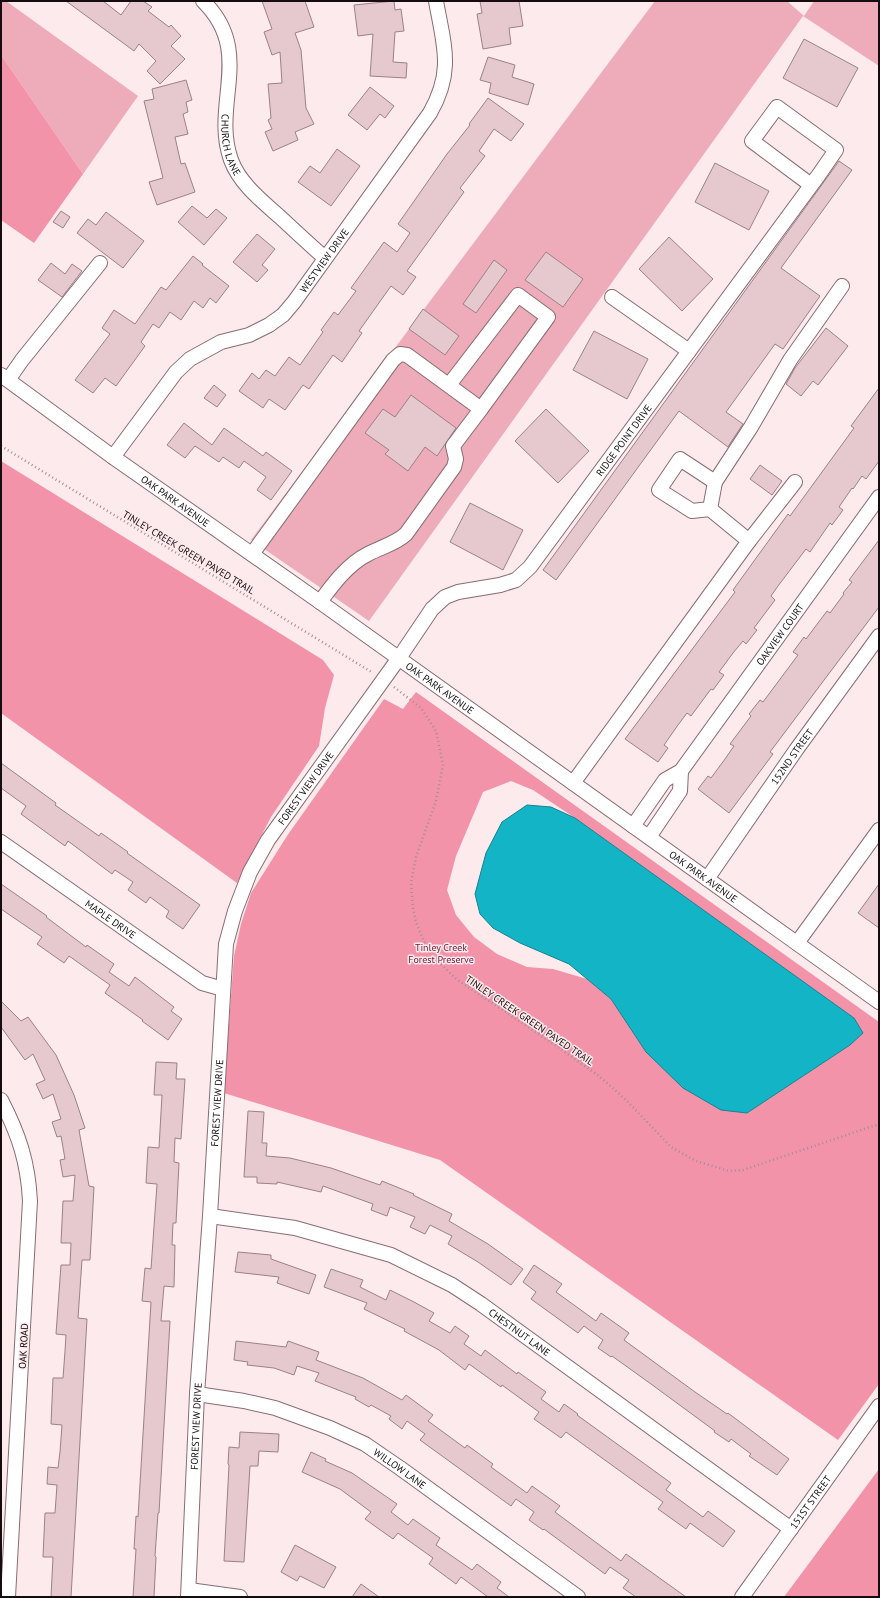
<svg xmlns="http://www.w3.org/2000/svg" width="880" height="1598" font-family="'PT Sans',sans-serif">
  <rect width="100%" height="100%" fill="#fceaed"/>
  <path fill="#eeabb9" d="M1 1H6L138 96 83 174 1 55Z
    M655 1H787L804 16 814 1H879V66L803 16 369 621 251 540Z"/>
  <path fill="#f393aa" fill-rule="evenodd" d="M1 55 83 174 34 243 1 220Z
    M1 461 323 660 334 675 325 708 319 746 271 817 237 883 1 713Z
    M416 692 879 1022V1384L838 1440 440 1160 224 1093 234 956 241 924 251 893 287 836 384 699 403 709ZM511 781 533 790 575 818 854 1018 862 1033 850 1045 747 1113 646 1052 611 999 587 979 553 969 527 967 497 954 474 937 456 915 447 890 456 856 483 792Z
    M879 1469V1597H784Z"/>
  <path fill="#14b4c7" stroke="#158290" d="M527 805 551 807 575 818 854 1018 863 1033 850 1045 747 1113 721 1110 683 1088 646 1052 611 999 569 964 520 943 493 928 480 914 475 894 486 853 502 822Z"/>
  <path fill="#e6c9cf" stroke="#9c8187" d="M66 1H103L121 15 131 1H143L152 7 148 11 169 27 171 25 181 36 171 46 185 59 160 84 147 71 156 61 139 44 134 51Z
    M262 1H305L314 27 295 33 301 50 306 108 314 124 295 132 298 140 273 151 265 132 272 129 268 120 271 118 268 84 282 83 280 52 272 55 264 32 272 29Z
    M394 1 395 10 401 9 404 31 395 32 393 62 407 63 406 78 370 76 373 34 358 36 354 5Z
    M480 1H519L523 26 509 28 511 44 483 49 477 14 482 13Z
    M804 39 858 68 837 107 783 78Z
    M488 57 515 65 512 77 534 84 528 105 489 93 491 83 480 80Z
    M186 80 192 100 186 102 188 112 183 114 188 134 175 137 181 164 185 163 195 192 157 205 149 182 163 178 144 101 154 99 152 89Z
    M370 87 394 106 385 118 380 114 367 130 348 115Z
    M488 98 524 124 511 141 494 129 479 151 485 156 460 188 464 192 407 271 416 277 403 295 391 286 359 331 362 333 342 362 333 355 309 389 303 385 285 410 269 399 263 408 239 391 252 373 259 379 266 370 275 376 289 357 300 365 323 332 321 330 334 312 338 315 356 291 351 288 384 242 397 252 410 233 398 224 447 154 470 125 469 124Z
    M337 149 360 166 331 206 298 182 310 166 320 173Z
    M839 161 852 170 781 268 820 296 783 349 775 344 726 412 743 424 733 439 728 447 679 411 556 580 543 570Z
    M715 163 769 191 749 230 695 202Z
    M192 206 207 218 216 209 227 218 204 245 178 222Z
    M61 211 70 217 63 228 53 222Z
    M106 212 144 241 123 268 77 233 88 219 96 225Z
    M257 234 275 249 262 265 268 270 257 282 233 262Z
    M669 237 713 279 682 311 639 269Z
    M546 252 583 279 563 307 525 280Z
    M193 256 203 264 202 265 229 286 216 303 210 298 203 308 194 301 181 320 170 312 159 328 153 324 141 342 145 346 116 386 105 378 93 393 75 380 110 334 102 328 114 310 135 324 161 287 166 290Z
    M494 260 507 270 476 313 463 304Z
    M51 263 65 274 72 264 82 271 62 297 38 280Z
    M423 309 459 336 445 355 409 329Z
    M826 328 848 346 818 385 813 381 801 396 786 384 795 368Z
    M594 331 648 359 627 399 573 370Z
    M214 385 226 395 217 407 204 398Z
    M879 388V461L866 479 862 476 853 489 852 488 839 507 843 510 832 525 830 523 810 552 806 549 778 586 771 596 775 600 754 628 757 630 746 644 743 641 733 653 719 672 724 675 713 690 711 689 691 716 687 713 678 725 664 745 668 748 658 762 625 739 735 592 733 590 788 514 790 516 854 428 851 426Z
    M411 395 456 428 437 456 425 447 408 471 385 454 389 450 365 433 383 409 395 417Z
    M546 409 589 451 558 483 515 441Z
    M184 423 212 445 224 428 263 456 266 452 292 471 271 500 257 490 266 477 244 461 239 468 223 457 219 462 195 446 185 458 167 445Z
    M760 465 782 481 772 495 750 479Z
    M470 503 523 530 503 570 450 542Z
    M879 540V607L770 752 773 754 729 813 698 789 708 776 711 778 725 759 734 746 730 744 751 716 749 714 760 700 763 702 798 655 793 652 804 637 806 639 827 611 830 613 844 594 843 593 852 582 849 580Z
    M1 763 56 803 55 805 99 836 101 833 128 852 127 853 200 905 183 929 166 917 169 911 150 897 146 903 128 890 133 882 115 870 112 874 68 841 65 846 21 814 26 806 1 788Z
    M1 884 47 916 46 917 86 947 87 945 114 964 109 972 129 986 135 977 174 1007 171 1011 182 1019 168 1040 142 1021 143 1020 105 993 110 985 69 956 64 963 37 944 42 937 1 909Z
    M879 884V928L858 913Z
    M1 1001 21 1021 28 1017 56 1055 74 1095 85 1128 79 1130 89 1186 94 1187 90 1260H82L78 1318 87 1319 71 1597H51L53 1557H43L45 1513H55L57 1485 47 1484 48 1467 58 1468 60 1452 62 1425 51 1424 53 1378H63L65 1351 66 1335 56 1334 61 1265H70L71 1243H61L63 1201H73L75 1175 63 1177 60 1160 65 1159 61 1136 57 1137 52 1122 61 1119 53 1094 43 1099 36 1084 45 1080 33 1054 25 1060 1 1027Z
    M156 1062 177 1063 176 1079H185L181 1139 175 1138 174 1162 179 1163 176 1223H173L172 1245H175L174 1287 164 1286 161 1321H170L159 1513H158L155 1556 156 1557 154 1597H133L136 1549H134L136 1516 138 1517 151 1302 142 1301 145 1268 151 1269 157 1184 146 1183 148 1147 159 1148 162 1095H154Z
    M248 1111 264 1112 262 1143H267L266 1156 290 1158 331 1168 380 1185 382 1181 414 1194 413 1195 452 1214 449 1221 488 1244 523 1269 511 1285 478 1262 448 1244 452 1236 430 1225 425 1234 410 1227 415 1217 390 1207 387 1216 371 1210 373 1204 323 1186 321 1192 277 1182V1184L257 1183V1177H244Z
    M238 1252 271 1255V1259L316 1275 309 1294 277 1283 279 1277 235 1272Z
    M534 1265 562 1284 556 1292 596 1321 601 1313 629 1333 624 1340 695 1392 727 1414 728 1413 789 1459 777 1475 749 1456 751 1454 731 1439 729 1442 714 1432 715 1431 651 1384 612 1356 611 1357 598 1348 603 1340 584 1326 578 1333 531 1299 536 1292 523 1282Z
    M331 1269 363 1280 360 1287 386 1300 390 1290 414 1302 434 1313 429 1321 450 1333 455 1326 469 1336 464 1344 481 1356 485 1350 517 1374 518 1372 546 1392 541 1399 559 1412 564 1404 578 1414 577 1415 671 1483 666 1490 703 1517 708 1511 735 1531 723 1547 690 1523 686 1529 658 1509 663 1502 566 1432 561 1438 534 1419 539 1412 502 1385 501 1387 469 1364 465 1370 439 1350 404 1331 405 1329 364 1309 367 1303 324 1287Z
    M236 1341 286 1347 288 1341 319 1352 316 1360 363 1378 402 1400 406 1395 433 1415 428 1421 465 1448 467 1445 493 1464 491 1467 527 1493 532 1486 560 1506 555 1512 621 1561 626 1554 686 1597H636L623 1588 629 1580 610 1567 605 1574 544 1529 543 1530 529 1520 534 1512 516 1499 511 1506 420 1440 425 1434 407 1421 402 1429 389 1419 391 1416 371 1405 369 1407 355 1399 356 1397 315 1381 319 1373 297 1366 294 1375 274 1368 247 1365 248 1362 234 1360Z
    M240 1432 279 1434 278 1452 259 1451 258 1466H250L244 1562 224 1561 229 1465 228 1464 229 1447 239 1448Z
    M311 1452 326 1459 325 1461 352 1473 397 1504 391 1512 408 1525 413 1519 440 1538 436 1545 472 1570 477 1564 501 1582 497 1588 509 1597H488L461 1577 456 1584 429 1564 433 1558 398 1533 393 1539 365 1519 371 1512 340 1489 302 1472Z
    M295 1545 336 1567 324 1588 300 1576 297 1581 281 1572Z
    M361 1584 379 1597H352Z"/>
  <g fill="none" stroke-linecap="round" stroke-linejoin="round">
    <g stroke="#876d72" stroke-width="16">
      <g id="minor">
        <path id="s1" d="M203 1C255 52 211 104 231 160 240 184 262 201 280 217 295 231 310 245 325 258"/>
        <path d="M612 297 689 351"/>
        <path id="s2" d="M1 375 113 457 320 602 879 1002"/>
        <path d="M8 380 22 360 100 263"/>
        <path d="M449 385 518 295 548 317 481 409"/>
        <path id="s3" d="M113 457 176 372 190 359 221 342 249 335 269 325 283 315 294 302 430 113C454 71 444 46 436 1"/>
        <path d="M715 482 751 427 790 360 842 286"/>
        <path d="M749 541 795 482"/>
        <path d="M252 554 393 360 400 354 407 355 481 409 453 446 456 459 454 467 406 534C395 544 381 547 368 554 348 564 333 584 320 602"/>
        <path d="M573 783 749 541 710 509 692 511 659 490 680 459 715 482 710 509"/>
        <path id="s4" d="M633 826 665 780 681 771 879 497"/>
        <path d="M649 837 680 791 681 771"/>
        <path id="s5" d="M1 842 202 983 223 989"/>
        <path id="s6" d="M707 879 796 750 879 636"/>
        <path d="M797 943 879 830"/>
        <path d="M1 1100C19 1135 28 1162 30 1201L8 1597"/>
        <path id="s7" d="M210 1216 295 1228 391 1255 452 1285 481 1304 791 1529"/>
        <path id="s8" d="M197 1394 244 1401 275 1408 330 1428 365 1444 400 1468 578 1597"/>
        <path d="M189 1590 240 1597"/>
        <path id="s9" d="M188 1597 197 1394 210 1216 226 944 235 911 250 872 268 840 399 658 432 609 445 597 458 592 500 585 516 580 530 567 818 176 836 150 777 107 752 141 811 185"/>
        <path id="s10" d="M742 1597 879 1406"/>
      </g>
    </g>
    <path stroke="#9f9093" stroke-width="2.5" stroke-dasharray="1 3" stroke-linecap="butt" d="M1 446 373 673
      M394 687 421 708 436 731 443 765 436 801 416 857 411 883 413 908 416 922 422 937 432 955 456 979 558 1047 599 1076 625 1099 671 1147 696 1161 729 1171 743 1170 879 1124"/>
    <use href="#minor" stroke="#fff" stroke-width="14"/>
  </g>
  <g text-anchor="middle" stroke-width="3" stroke-linejoin="round" paint-order="stroke">
    <g font-size="10" fill="#160c0f" stroke="#fceaed">
      <text dy="4" stroke="none"><textPath href="#s1" startOffset="152">CHURCH LANE</textPath></text>
      <text dy="4" stroke="none"><textPath href="#s3" startOffset="297">WESTVIEW DRIVE</textPath></text>
      <text dy="4" stroke="none"><textPath href="#s9" startOffset="1318">RIDGE POINT DRIVE</textPath></text>
      <text dy="4" stroke="none"><textPath href="#s2" startOffset="215">OAK PARK AVENUE</textPath></text>
      <text transform="translate(189 552) rotate(31)" y="4">TINLEY CREEK GREEN PAVED TRAIL</text>
      <text dy="4" stroke="none"><textPath href="#s4" startOffset="243">OAKVIEW COURT</textPath></text>
      <text dy="4" stroke="none"><textPath href="#s2" startOffset="539">OAK PARK AVENUE</textPath></text>
      <text dy="4" stroke="none"><textPath href="#s6" startOffset="149">152ND STREET</textPath></text>
      <text dy="4" stroke="none"><textPath href="#s9" startOffset="831">FOREST VIEW DRIVE</textPath></text>
      <text dy="4" stroke="none"><textPath href="#s2" startOffset="863">OAK PARK AVENUE</textPath></text>
      <text dy="4" stroke="none"><textPath href="#s5" startOffset="134">MAPLE DRIVE</textPath></text>
      <text transform="translate(530 1020) rotate(34)" y="4">TINLEY CREEK GREEN PAVED TRAIL</text>
      <text dy="4" stroke="none"><textPath href="#s9" startOffset="495">FOREST VIEW DRIVE</textPath></text>
      <text dy="4" stroke="none"><textPath href="#s7" startOffset="336">CHESTNUT LANE</textPath></text>
      <text transform="translate(23 1346) rotate(-87)" y="4">OAK ROAD</text>
      <text dy="4" stroke="none"><textPath href="#s9" startOffset="171">FOREST VIEW DRIVE</textPath></text>
      <text dy="4" stroke="none"><textPath href="#s8" startOffset="219">WILLOW LANE</textPath></text>
      <text dy="4" stroke="none"><textPath href="#s10" startOffset="117">151ST STREET</textPath></text>
    </g>
    <g font-size="10" fill="#6d1836" stroke="#fceaed">
      <text x="441" y="951">Tinley Creek<tspan x="441" dy="12">Forest Preserve</tspan></text>
    </g>
  </g>
  <rect width="880" height="1598" fill="none" stroke="#160c0f" stroke-width="4"/>
</svg>
